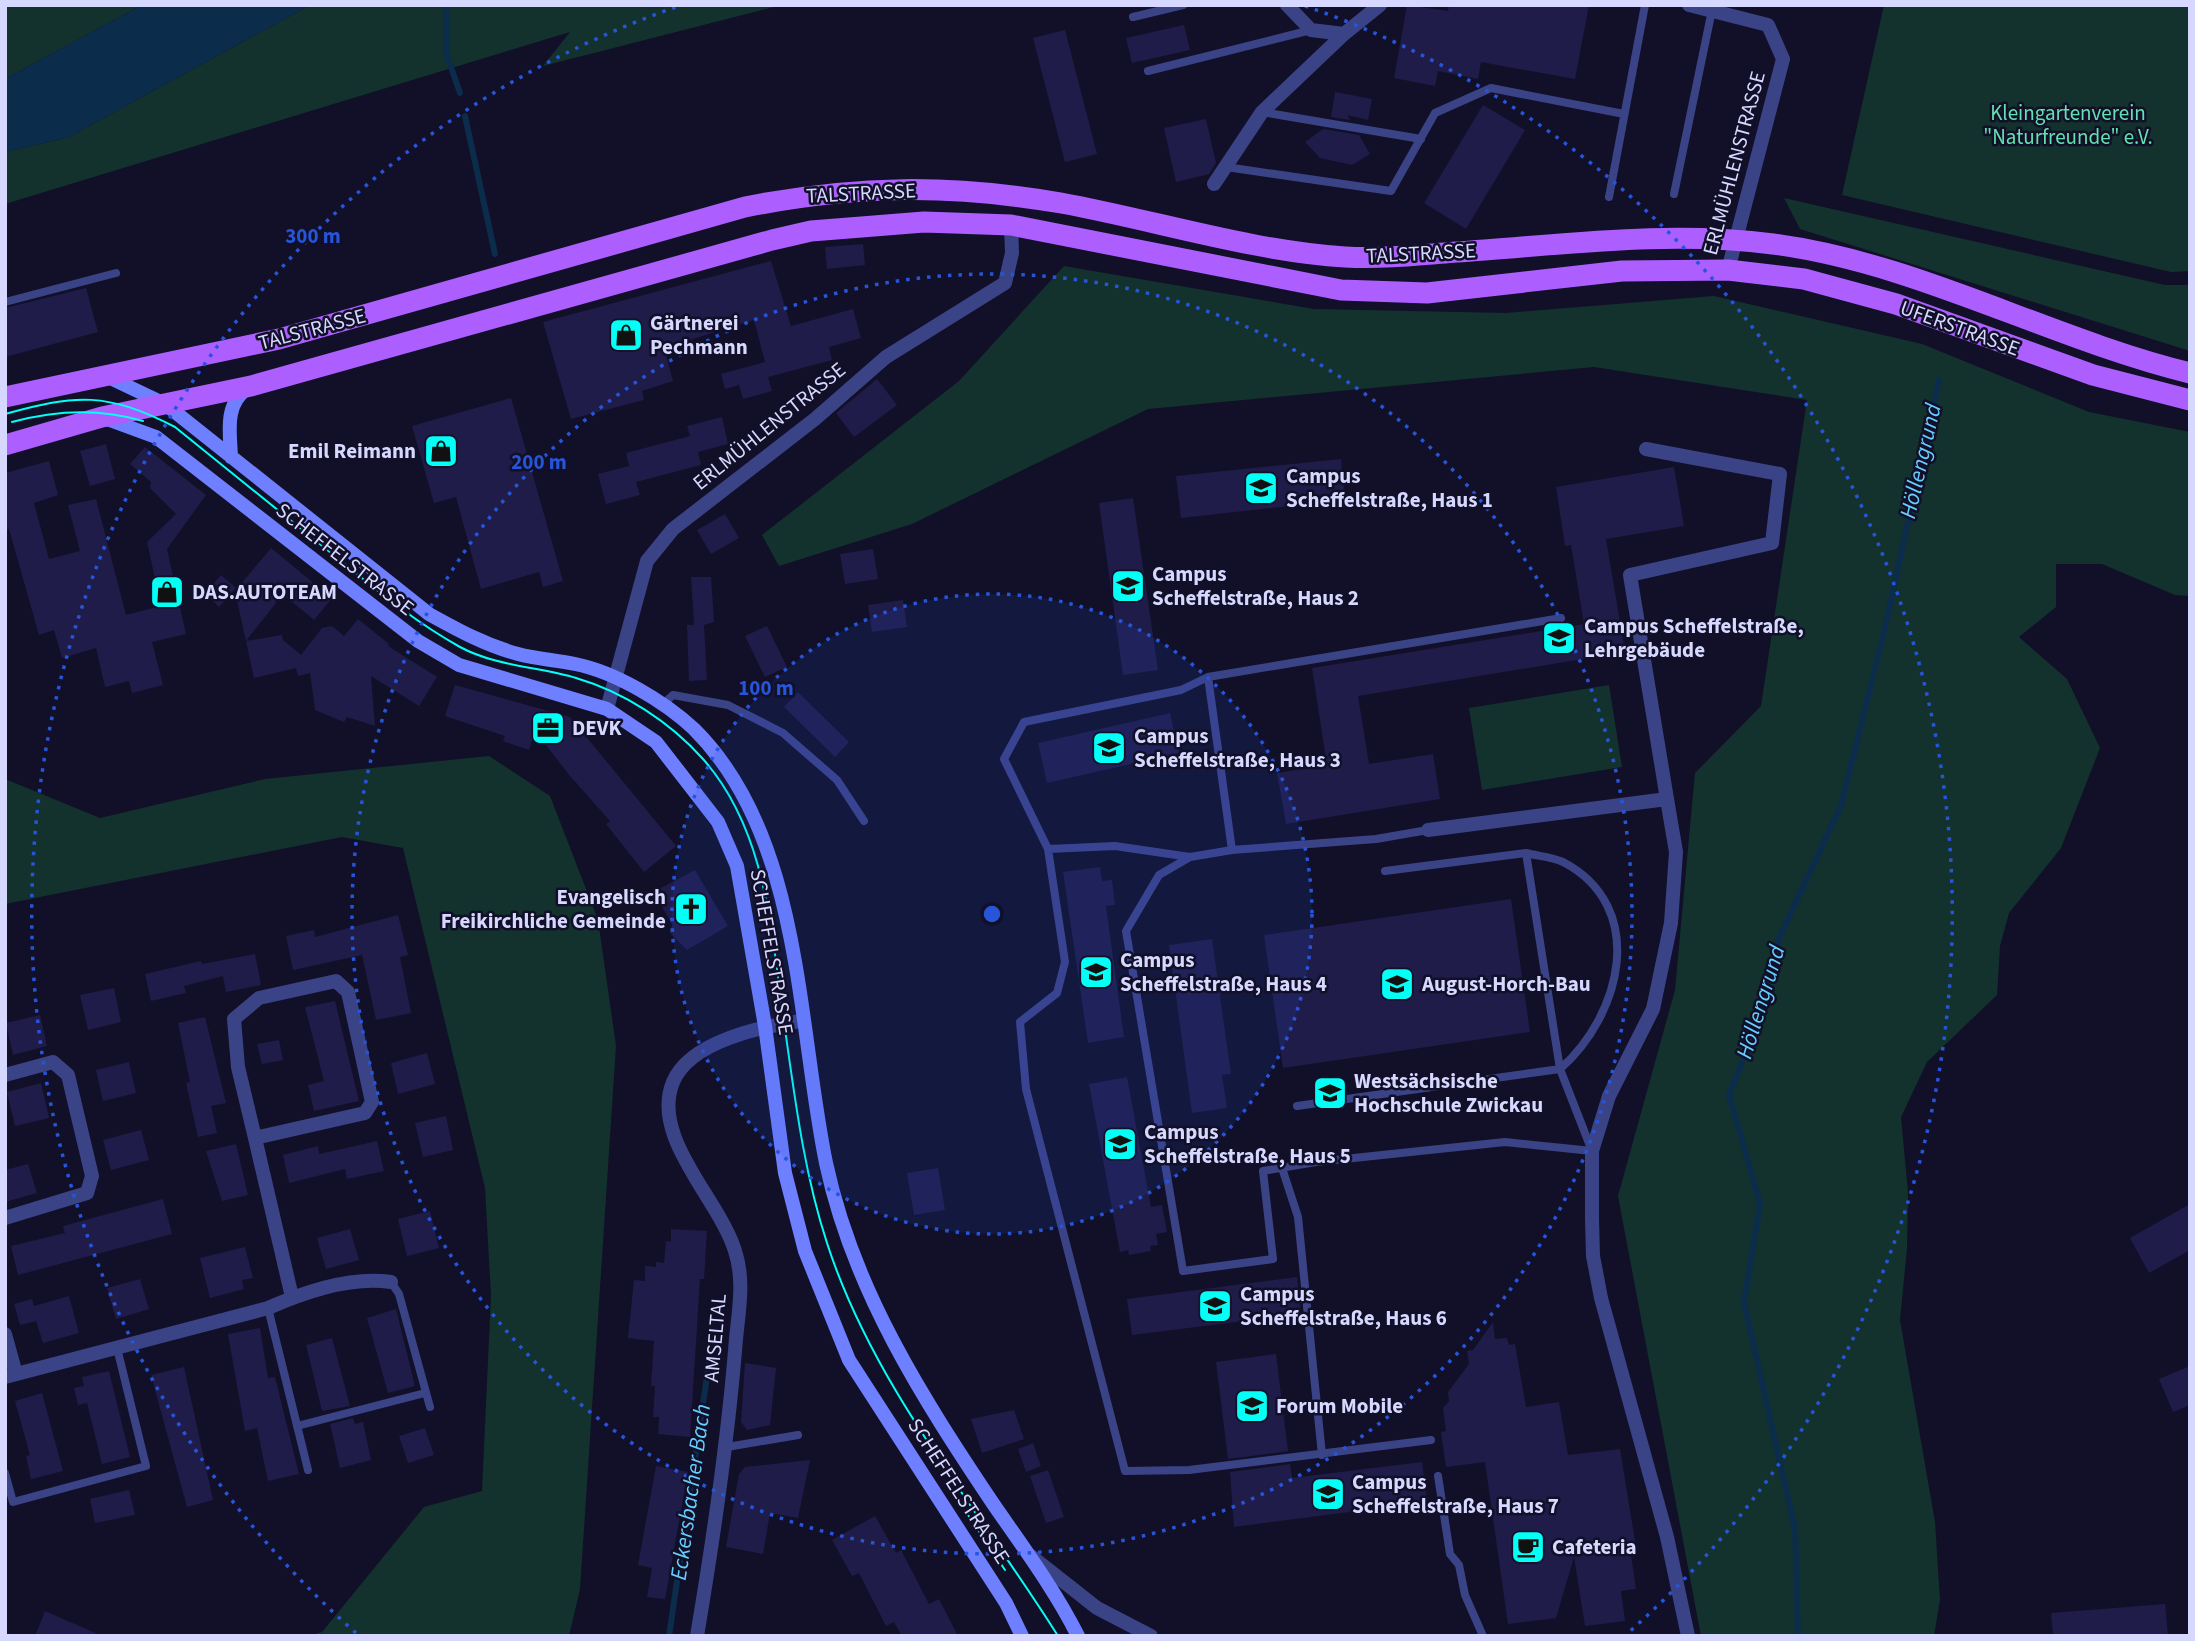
<svg xmlns="http://www.w3.org/2000/svg" width="2195" height="1641" font-family="'Source Sans 3',sans-serif">
  <rect width="100%" height="100%" fill="#111028"/>
  <path fill="#13322d" d="M5 5H142L5 79Z
    M310 5H782L543 66 570 32 5 204V152L69 137Z
    M1884 5H2190V271L2171 272 1842 195Z
    M1784 198 2165 285H2190V351L1800 229Z
    M1064 266 1314 309 1506 313 1714 296 1922 344 2089 412 2190 432V596L2175 595 2102 564H2056V607L2019 637 2067 679 2100 748 2061 848 2009 913 2000 946 1997 995 1927 1062 1901 1117 1908 1193 1907 1248 1900 1320 1935 1522 1940 1600 1934 1636H1701L1618 1196 1675 990 1695 773 1761 706 1807 400 1594 367 1148 409 912 524 779 566 762 535 959 381Z
    M1609 685 1622 767 1482 790 1469 708Z
    M489 756 550 796 598 920 616 1046 580 1589 569 1636H309L322 1632 424 1507 482 1491 491 1295 485 1188 403 848 342 837 5 904V779L100 818 265 779Z"/>
  <path fill="#0c2c4b" d="M142 5H310L69 137 5 152V79Z"/>
  <g fill="none" stroke-linecap="round" stroke-linejoin="round">
    <path stroke="#0c2c4b" stroke-width="6" d="M446 5V53L460 93
      M465 116 495 254
      M669 1636 711 1349
      M1798 1636 1795 1529 1744 1302 1760 1204 1729 1095 1760 1017 1779 938 1841 806 1884 632 1939 380"/>
  </g>
  <path fill="#1f1c49" d="M1407 5 1448 11 1449 5H1589L1575 79 1481 62 1478 79 1438 71 1435 86 1394 78Z
    M1184 25 1190 50 1132 63 1126 38Z
    M1065 30 1097 154 1065 162 1033 38Z
    M1335 92 1372 99 1368 120 1347 115 1350 120 1331 117Z
    M1483 105 1525 130 1466 229 1424 203Z
    M1206 119 1216 163 1209 174 1176 182 1164 128Z
    M1323 129 1359 135 1370 154 1352 165 1320 158 1305 142Z
    M863 244 865 265 827 269 825 247Z
    M771 261 791 326 853 309 861 338 829 347 832 360 768 377 772 391 743 399 739 385 725 389 721 374 765 362 754 320 664 348 673 381 642 391 644 400 571 419 543 322Z
    M86 288 98 332 5 357V308Z
    M877 379 897 405 854 437 836 413Z
    M511 398 563 581 543 587 539 572 481 589 456 497 434 503 412 426Z
    M722 417 728 444 698 452 701 465 636 482 640 495 606 504 598 474 629 466 626 453 690 436 687 426Z
    M106 444 115 479 90 486 80 451Z
    M145 447 206 495 167 549 186 634 152 642 163 685 132 693 129 681 105 687 96 648 62 658 54 630 39 635 9 529 5 530V473L49 461 58 495 34 503 49 559 80 551 68 505 96 499 126 615 161 606 147 542 176 514 150 488 151 482 130 464Z
    M1341 459 1345 500 1181 518 1176 476Z
    M1674 467 1684 526 1606 539 1625 652 1358 696 1369 764 1433 754 1440 799 1286 824 1277 773 1327 765 1312 668 1584 624 1571 545 1565 546 1556 487Z
    M1133 498 1158 670 1123 675 1099 503Z
    M725 514 739 538 711 554 697 530Z
    M271 548 332 598 314 620 273 586 276 603 246 641 235 591Z
    M873 549 878 579 845 584 840 554Z
    M221 575 236 588 219 607 205 594Z
    M691 577H711L714 622 704 625 707 680 689 681 687 625H694Z
    M903 600 907 627 872 632 868 605Z
    M358 619 389 644 388 646 437 677 419 706 371 676 375 726 347 717 344 722 315 710 310 673 298 676 296 668 254 678 246 641 282 635 283 640 301 655 322 628 332 626 344 636Z
    M767 626 787 667 765 677 745 636Z
    M455 685 570 717 676 846 644 872 606 824 610 821 570 776 535 731 529 750 503 741 505 736 445 716Z
    M798 692 849 742 835 757 784 707Z
    M1170 713 1179 753 1047 783 1038 743Z
    M1100 867 1102 881 1112 880 1115 905 1106 906 1124 1037 1088 1043 1063 872Z
    M695 870 728 926 687 950 670 933 672 925 657 897V890Z
    M1511 899 1530 1032 1283 1068 1264 935Z
    M398 915 408 955 400 957 411 1013 376 1020 362 955 293 970 286 936 314 930 315 937Z
    M1212 939 1231 1074 1222 1075 1227 1108 1192 1113 1169 945Z
    M255 954 261 985 226 992 223 976 184 986 186 993 151 1001 145 974 201 961 202 964Z
    M114 988 121 1022 88 1030 80 995Z
    M335 1001 359 1101 314 1111 308 1085 324 1081 305 1007Z
    M40 1015 47 1046 13 1055 6 1023Z
    M205 1017 226 1103 211 1106 217 1133 198 1137 186 1083 190 1082 178 1023Z
    M279 1040 283 1060 262 1064 257 1044Z
    M427 1053 435 1084 398 1094 391 1063Z
    M129 1062 136 1093 103 1101 96 1070Z
    M1127 1077 1151 1207 1162 1205 1167 1232 1156 1234 1158 1245 1150 1246 1151 1251 1129 1255 1128 1250 1120 1252 1089 1084Z
    M41 1083 49 1118 15 1126 7 1092Z
    M446 1116 453 1150 423 1157 415 1123Z
    M141 1130 149 1160 111 1170 103 1140Z
    M377 1141 384 1171 347 1179 345 1169 289 1183 283 1155 318 1146 319 1154Z
    M236 1144 248 1195 222 1201 206 1151Z
    M28 1164 37 1193 5 1202V1170Z
    M938 1168 945 1210 914 1215 907 1173Z
    M163 1199 172 1234 18 1275 11 1246 65 1233 63 1226Z
    M2190 1204V1250L2149 1273 2130 1238Z
    M430 1211 439 1248 407 1256 398 1219Z
    M350 1229 359 1260 326 1269 317 1238Z
    M671 1229 707 1231 704 1279H700L690 1437 658 1434 659 1417H653L655 1386H651L654 1341 628 1338 634 1280 645 1281V1266L656 1267V1262L664 1263 666 1241 671 1242Z
    M245 1247 253 1278 242 1280 244 1289 210 1298 200 1258Z
    M1297 1277 1301 1314 1132 1335 1127 1299Z
    M140 1279 149 1309 116 1319 107 1288Z
    M69 1296 79 1333 43 1343 36 1321 20 1325 14 1304 32 1299 34 1306Z
    M396 1309 415 1386 388 1393 367 1318Z
    M1493 1322 1495 1339 1507 1338 1509 1345 1515 1344 1526 1407 1559 1402 1568 1455 1620 1449 1636 1547 1630 1548 1636 1589 1621 1591 1625 1621 1585 1626 1574 1557 1556 1618 1508 1624 1485 1462 1446 1467 1441 1432 1446 1431 1443 1408 1449 1401 1448 1392 1469 1364 1467 1351 1473 1350Z
    M260 1328 268 1378 275 1377 299 1474 268 1481 257 1428 245 1431 228 1334Z
    M332 1338 350 1406 322 1411 306 1345Z
    M1276 1354 1288 1451 1228 1459 1216 1362Z
    M745 1363 776 1368 770 1425 747 1430 741 1422Z
    M2190 1366V1405L2173 1412 2159 1379Z
    M184 1367 213 1500 187 1507 151 1375Z
    M109 1371 130 1457 102 1464 87 1403 78 1405 74 1388 84 1386 82 1377Z
    M42 1393 63 1471 31 1479 26 1456 30 1455 15 1401Z
    M1014 1410 1024 1439 982 1453 971 1419Z
    M353 1418 355 1424 363 1422 371 1460 340 1468 330 1424Z
    M425 1428 434 1455 408 1463 399 1436Z
    M1033 1443 1041 1466 1026 1472 1018 1449Z
    M810 1460 798 1518 770 1513 763 1554 726 1547 739 1474 745 1467Z
    M1422 1462 1427 1502 1234 1527 1230 1472 1290 1464 1292 1478Z
    M656 1466 688 1472 665 1599 647 1597 652 1568 638 1565Z
    M1048 1470 1064 1517 1046 1523 1030 1476Z
    M129 1490 135 1515 95 1523 90 1499Z
    M875 1516 896 1553 901 1550 929 1604 939 1599 958 1636H902L894 1622 886 1626 859 1573 852 1576 832 1540Z
    M2165 1604 2168 1636H2053L2051 1613Z
    M45 1611 102 1636H35Z"/>
  <g fill="none" stroke-linecap="round" stroke-linejoin="round">
    <path stroke="#3b4387" stroke-width="8" d="M1133 17 1183 5
      M1148 71 1311 30
      M1262 112 1421 139
      M1226 167 1391 191 1435 113 1491 88 1624 114
      M1674 194 1712 10
      M1609 197 1645 5
      M5 302 116 273
      M1208 677 1181 690 1024 722 1004 759 1048 849 1115 846 1190 857 1232 850 1376 839 1428 830
      M662 705 673 695 728 705 783 733 837 780 864 821
      M1048 849 1065 962 1057 993 1020 1022 1026 1089 1125 1471 1189 1470 1431 1440
      M1232 850 1208 677 1561 618
      M1190 857 1159 875 1126 931 1183 1271 1273 1259 1263 1171 1316 1162 1505 1142 1592 1151 1560 1069 1526 853 1385 871
      M1297 1106 1560 1069C1621 1016 1649 907 1563 862 1552 857 1538 856 1526 853
      M1282 1168 1298 1217 1322 1455
      M391 1282 399 1294 430 1407
      M268 1308 308 1470
      M297 1426 425 1393
      M727 1447 798 1435
      M5 1473 13 1502 146 1466 117 1348
      M1438 1476 1450 1554 1459 1565 1465 1595 1483 1636"/>
    <path stroke="#3b4387" stroke-width="14" d="M1287 5 1311 30 1344 34 1380 5
      M1689 5 1768 25 1783 59 1728 270
      M1214 184 1262 112 1344 34
      M1646 449 1780 474 1772 543 1630 575 1667 799
      M607 709 647 561 673 529 815 419 886 357 1005 283 1012 253 1011 225
      M1428 830 1667 799 1676 852 1671 923 1653 1009 1609 1096 1592 1151V1219L1593 1256 1601 1298 1667 1537 1688 1636
      M5 1075 53 1062 68 1075 92 1176 87 1193 5 1218
      M255 1138 238 1067 234 1019 259 998 336 981 348 992 372 1102 365 1113 255 1138 292 1297
      M5 1334 16 1374
      M5 1377 268 1308C304 1292 352 1276 391 1282
      M1031 1556 1097 1608 1151 1636
      M697 1636C713 1541 727 1447 735 1351 737 1318 746 1284 735 1251 720 1200 650 1138 673 1082 690 1041 763 1026 802 1021"/>
    <path stroke="#6e7fff" stroke-width="14" d="M106 376 165 404 429 614C458 630 485 645 518 654 536 659 556 660 575 664 615 672 664 701 694 729 802 836 797 1022 826 1163 853 1290 923 1399 994 1505 1023 1547 1055 1590 1078 1636
      M107 419 156 437 418 641 459 665 607 709 656 742 718 822 737 866 765 1026 785 1173 805 1251 849 1360 1006 1603 1022 1636
      M231 457C230 432 224 404 248 388"/>
    <path stroke="#ad5eff" stroke-width="21" d="M5 397 279 339 745 207C856 185 950 184 1061 203 1154 220 1251 251 1345 257 1382 259 1419 255 1456 252 1562 245 1668 230 1773 244 1918 263 2048 338 2190 373
      M5 445 102 417 251 386 772 240 811 231 874 226 924 222 1011 225 1341 290 1427 293 1622 271 1728 270 1804 279 1896 304 2093 375 2190 400"/>
    <path stroke="#03fff5" stroke-width="2" d="M5 414C76 394 107 392 175 427 227 469 279 511 331 553 373 587 413 621 460 647 495 666 539 667 576 678 624 692 670 722 703 759 765 829 771 927 783 1015 794 1091 803 1170 827 1243 873 1386 979 1510 1058 1636
      M12 422C56 410 99 408 143 421
      M968 1515 1005 1570"/>
  </g>
  <circle cx="992" cy="914" r="320" fill="#2655da" fill-opacity=".12"/>
  <g fill="none" stroke="#2655da" stroke-width="3.5" stroke-dasharray="3.5 7">
    <circle cx="992" cy="914" r="320"/>
    <circle cx="992" cy="914" r="640"/>
    <path d="M356 1633A960 960 0 0 1 679 6M1305 6A960 960 0 0 1 1628 1633"/>
  </g>
  <defs>
    <g id="shop-square" transform="scale(1.75)"><rect x="-9" y="-9" width="18" height="18" rx="4" fill="#03fff5" stroke="#111028"/><path d="M-5-2.5h2.3a2.7 3.5 0 0 1 5.4 0H5L5.5 6h-11ZM-1.5-2.5h3a1.5 2.3 0 0 0-3 0Z" fill="#111"/></g>
    <g id="university-square" transform="scale(1.75)"><rect x="-9" y="-9" width="18" height="18" rx="4" fill="#03fff5" stroke="#111028"/><path d="M0-5L7-2L0 1L-7-2ZM-4 1L0 2.5L4 1V4Q0 6-4 4Z" fill="#111"/></g>
    <g id="office-square" transform="scale(1.75)"><rect x="-9" y="-9" width="18" height="18" rx="4" fill="#03fff5" stroke="#111028"/><path d="M-6-3h4V-5.5h4V-3h4V5H-6ZM-1-4.5V-3h2v-1.5ZM-6 0V1H6V0Z" fill="#111"/></g>
    <g id="church-square" transform="scale(1.75)"><rect x="-9" y="-9" width="18" height="18" rx="4" fill="#03fff5" stroke="#111028"/><path d="M-1.2-6h2.4v3.5h3.3v2.4h-3.3V6h-2.4V-.1h-3.3v-2.4h3.3Z" fill="#111"/></g>
    <g id="cafe-square" transform="scale(1.75)"><rect x="-9" y="-9" width="18" height="18" rx="4" fill="#03fff5" stroke="#111028"/><path d="M-5.5-4.5H6V0H3Q3 3.5 0 3.5H-2.5Q-5.5 3.5-5.5 0ZM3-3.2v2h1.7v-2ZM-6 4.5H4V6H-6Z" fill="#111"/></g>
  </defs>
  <g fill-rule="evenodd">
    <use href="#shop-square" x="626" y="335"/>
    <use href="#shop-square" x="441" y="451"/>
    <use href="#university-square" x="1261" y="488"/>
    <use href="#university-square" x="1128" y="586"/>
    <use href="#shop-square" x="167" y="592"/>
    <use href="#university-square" x="1559" y="638"/>
    <use href="#office-square" x="548" y="728"/>
    <use href="#university-square" x="1109" y="748"/>
    <use href="#church-square" x="691" y="909"/>
    <use href="#university-square" x="1096" y="972"/>
    <use href="#university-square" x="1397" y="984"/>
    <use href="#university-square" x="1330" y="1093"/>
    <use href="#university-square" x="1120" y="1144"/>
    <use href="#university-square" x="1215" y="1306"/>
    <use href="#university-square" x="1252" y="1406"/>
    <use href="#university-square" x="1328" y="1494"/>
    <use href="#cafe-square" x="1528" y="1547"/>
  </g>
  <g text-anchor="middle" stroke-width="5" stroke-linejoin="round" paint-order="stroke">
    <g font-size="21" fill="#62e1af" stroke="#111028">
      <text x="2068" y="120">Kleingartenverein<tspan x="2068" dy="24">"Naturfreunde" e.V.</tspan></text>
    </g>
    <g font-size="21" fill="#d7d8ff" stroke="#111028">
      <text transform="translate(1734 163) rotate(-75)" y="7">ERLMÜHLENSTRASSE</text>
      <text transform="translate(861 193) rotate(-3)" y="7">TALSTRASSE</text>
      <text transform="translate(1421 253) rotate(-3)" y="7">TALSTRASSE</text>
      <text transform="translate(1960 328) rotate(20)" y="7">UFERSTRASSE</text>
      <text transform="translate(312 329) rotate(-15)" y="7">TALSTRASSE</text>
      <text transform="translate(769 426) rotate(-39)" y="7">ERLMÜHLENSTRASSE</text>
      <text transform="translate(345 559) rotate(38)" y="7">SCHEFFELSTRASSE</text>
      <text transform="translate(772 952) rotate(80)" y="7">SCHEFFELSTRASSE</text>
      <text transform="translate(715 1338) rotate(-85)" y="7">AMSELTAL</text>
      <text transform="translate(959 1491) rotate(57)" y="7">SCHEFFELSTRASSE</text>
    </g>
    <g font-size="21" font-weight="bold" fill="#d7d8ff" stroke="#111028" text-anchor="start">
      <text x="650" y="330">Gärtnerei<tspan x="650" dy="24">Pechmann</tspan></text>
      <text x="416" y="458" text-anchor="end">Emil Reimann</text>
      <text x="1286" y="483">Campus<tspan x="1286" dy="24">Scheffelstraße, Haus 1</tspan></text>
      <text x="1152" y="581">Campus<tspan x="1152" dy="24">Scheffelstraße, Haus 2</tspan></text>
      <text x="192" y="599">DAS.AUTOTEAM</text>
      <text x="1584" y="633">Campus Scheffelstraße,<tspan x="1584" dy="24">Lehrgebäude</tspan></text>
      <text x="572" y="735">DEVK</text>
      <text x="1134" y="743">Campus<tspan x="1134" dy="24">Scheffelstraße, Haus 3</tspan></text>
      <text x="666" y="904" text-anchor="end">Evangelisch<tspan x="666" dy="24">Freikirchliche Gemeinde</tspan></text>
      <text x="1120" y="967">Campus<tspan x="1120" dy="24">Scheffelstraße, Haus 4</tspan></text>
      <text x="1422" y="991">August-Horch-Bau</text>
      <text x="1354" y="1088">Westsächsische<tspan x="1354" dy="24">Hochschule Zwickau</tspan></text>
      <text x="1144" y="1139">Campus<tspan x="1144" dy="24">Scheffelstraße, Haus 5</tspan></text>
      <text x="1240" y="1301">Campus<tspan x="1240" dy="24">Scheffelstraße, Haus 6</tspan></text>
      <text x="1276" y="1413">Forum Mobile</text>
      <text x="1352" y="1489">Campus<tspan x="1352" dy="24">Scheffelstraße, Haus 7</tspan></text>
      <text x="1552" y="1554">Cafeteria</text>
    </g>
    <g font-size="23" font-style="italic" fill="#65cdff" stroke="#111028">
      <text transform="translate(1920 461) rotate(-77)" y="8">Höllengrund</text>
      <text transform="translate(1760 1002) rotate(-73)" y="8">Höllengrund</text>
      <text transform="translate(690 1492) rotate(-82)" y="8">Eckersbacher Bach</text>
    </g>
  </g>
  <circle cx="992" cy="914" r="10" fill="#2655da" stroke="#111028" stroke-width="3.5"/>
  <g font-size="21" text-anchor="middle" font-weight="bold" fill="#2655da" stroke="#111028" stroke-width="5" stroke-linejoin="round" paint-order="stroke">
    <text x="313" y="243">300 m</text>
    <text x="539" y="469">200 m</text>
    <text x="766" y="695">100 m</text>
  </g>
  <rect width="2195" height="1641" fill="none" stroke="#d7d8ff" stroke-width="14"/>
</svg>
